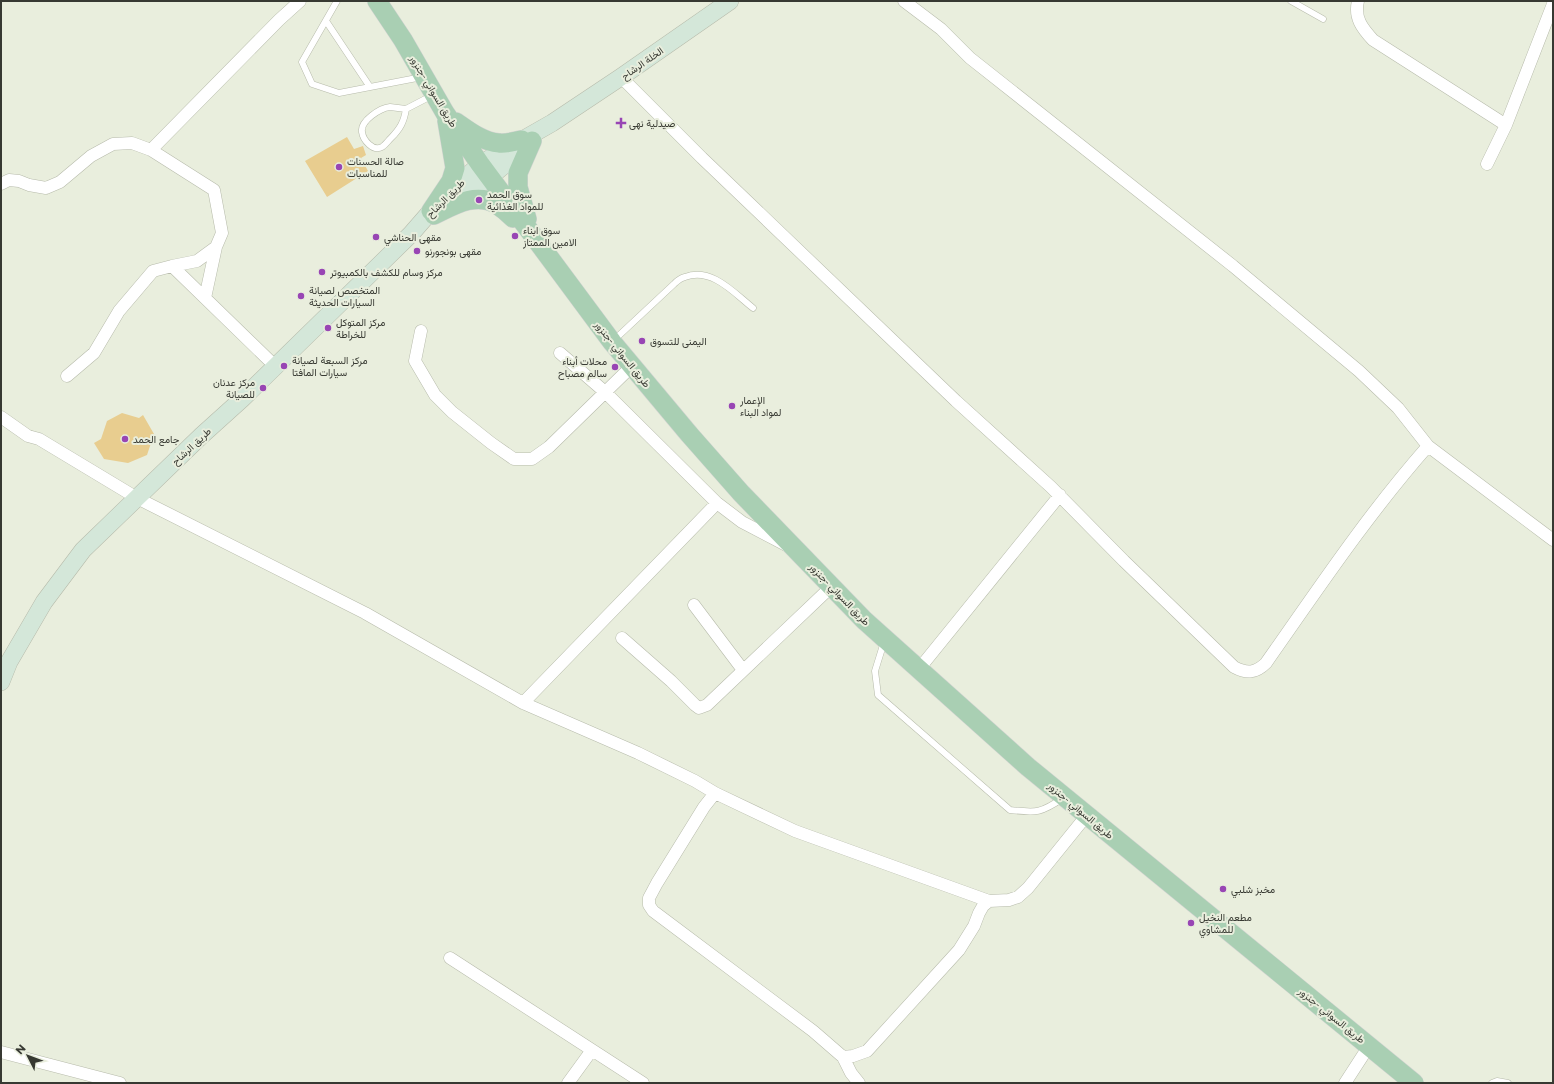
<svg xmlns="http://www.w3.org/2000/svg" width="1554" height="1084" font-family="Montserrat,Vazirmatn,sans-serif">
  <rect width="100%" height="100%" fill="#e9eedd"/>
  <path fill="#e8cd8f" d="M347 137 354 149 363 146 366 155 361 158 368 171 327 197 305 161Z
    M122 413 139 418 143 415 154 434 147 455 128 463 104 459 94 443 101 439 107 421Z"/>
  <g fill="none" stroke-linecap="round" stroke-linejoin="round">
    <g stroke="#b7bbab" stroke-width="7">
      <path id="service" d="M337 1 302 62 312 84 339 93 422 77
        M1291 1 1323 19
        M326 21 370 87
        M390 107 406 109C404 122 400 129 391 138 388 141 385 145 382 147 373 152 363 140 362 132 360 121 380 108 390 107Z
        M406 109 433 95
        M613 341 674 284C677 281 681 278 685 277 712 267 734 293 753 308
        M884 642 875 671 878 695 1010 810C1037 813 1041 813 1063 798
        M1492 1083 1497 1081 1508 1083"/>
    </g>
    <g stroke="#b7bbab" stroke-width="13">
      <path id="minor" d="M1358 1C1354 18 1362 28 1373 40L1506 125
        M621 77 702 158 956 401 1051 487 1124 561 1234 667C1247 674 1256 673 1266 663 1318 589 1368 514 1428 446L1398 408 1359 371 1233 266 970 58 941 29 904 1
        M151 150 279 20 300 1
        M1487 164 1506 125 1553 4
        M1 184 9 180 19 181 29 185 46 188 60 182 91 156 113 144 132 143 151 150 214 190 222 233 216 247 197 261 172 266
        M205 298 216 247
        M421 331 415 361 435 395 452 412 491 443 514 459H532L549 447 632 366
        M560 353 605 392 717 503
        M67 376 94 353 119 311 153 271 172 266 275 366
        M1 417 28 436 39 439 137 498 365 613 523 703 638 753 695 781 715 793 795 831 989 901
        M1428 446 1553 540
        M694 605 743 670
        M622 638 671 681 695 705 699 708 707 705 832 586
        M919 669 1060 495
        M523 703 717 503 742 522 786 545
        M715 793 704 807 657 883 649 898V905L653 911 813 1031 843 1057 853 1056 867 1051 959 950 974 926 979 913 983 906 989 901 1009 900 1018 897 1028 888 1087 815
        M450 958 643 1083
        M1 1052 120 1083
        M843 1057 851 1073 859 1083
        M568 1083 592 1050
        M1345 1083 1369 1046"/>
    </g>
    <g stroke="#b7bbab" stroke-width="18">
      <path id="secondary" d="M451 204 490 177 526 147
        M1 682 9 662 44 602 83 550 201 436 242 399 411 234 431 211 480 164 552 123 621 77 730 1"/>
    </g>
    <g stroke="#d3d3d2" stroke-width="20">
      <path id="primary" d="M377 1 403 40 445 113 480 164 612 342 689 434 741 493 864 620 1028 767 1414 1083
        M456 122C469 131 483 142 499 143 506 144 515 141 522 140
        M431 211 451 181 455 168 447 121
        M434 215C453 206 475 192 496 204 502 208 508 213 513 218
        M527 219 518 187V173L532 141"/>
    </g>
    <use href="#service" stroke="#fff" stroke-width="6"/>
    <use href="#minor" stroke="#fff" stroke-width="12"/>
    <use href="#secondary" stroke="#d4e7d9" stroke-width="17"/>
    <use href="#primary" stroke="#a9cfb3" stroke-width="19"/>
  </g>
  <g fill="#9845b4" stroke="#e9eedd" stroke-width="1.5">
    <path d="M619 117h4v4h4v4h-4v4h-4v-4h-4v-4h4z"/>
    <circle cx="339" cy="167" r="4"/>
    <circle cx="479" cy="200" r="4"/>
    <circle cx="515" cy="236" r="4"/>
    <circle cx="376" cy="237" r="4"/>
    <circle cx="417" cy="251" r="4"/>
    <circle cx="322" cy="272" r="4"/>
    <circle cx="301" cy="296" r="4"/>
    <circle cx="328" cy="328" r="4"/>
    <circle cx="642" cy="341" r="4"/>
    <circle cx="284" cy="366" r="4"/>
    <circle cx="615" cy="367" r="4"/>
    <circle cx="263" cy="388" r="4"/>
    <circle cx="732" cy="406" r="4"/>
    <circle cx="125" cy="439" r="4"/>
    <circle cx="1223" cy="889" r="4"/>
    <circle cx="1191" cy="923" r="4"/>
  </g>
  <g text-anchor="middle" stroke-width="4" stroke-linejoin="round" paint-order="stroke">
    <g font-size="10" fill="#373932" stroke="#e9eedd">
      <text transform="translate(642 63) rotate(-35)" y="4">الخلة الرشاح</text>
      <text transform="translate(434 91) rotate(59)" y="4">طريق السواني -جنزور</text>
      <text transform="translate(445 198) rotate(-45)" y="4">طريق الرشاح</text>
      <text transform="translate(623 354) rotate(51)" y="4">طريق السواني -جنزور</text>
      <text transform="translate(191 446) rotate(-43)" y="4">طريق الرشاح</text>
      <text transform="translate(840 594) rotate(46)" y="4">طريق السواني -جنزور</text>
      <text transform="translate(1081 810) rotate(40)" y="4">طريق السواني -جنزور</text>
      <text transform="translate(1332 1015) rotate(39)" y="4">طريق السواني -جنزور</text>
    </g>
    <g font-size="10" fill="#373932" stroke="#e9eedd" text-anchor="start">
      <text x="629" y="127">صيدلية نهى</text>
      <text x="347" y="165">صالة الحسنات<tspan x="347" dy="12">للمناسبات</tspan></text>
      <text x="487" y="198">سوق الحمد<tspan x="487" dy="12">للمواد الغذائية</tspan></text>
      <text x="523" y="234">سوق ابناء<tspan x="523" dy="12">الامين الممتاز</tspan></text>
      <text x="384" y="241">مقهى الحناشي</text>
      <text x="425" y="255">مقهى بونجورنو</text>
      <text x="330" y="276">مركز وسام للكشف بالكمبيوتر</text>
      <text x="309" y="294">المتخصص لصيانة<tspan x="309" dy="12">السيارات الحديثة</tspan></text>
      <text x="336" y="326">مركز المتوكل<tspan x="336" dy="12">للخراطة</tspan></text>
      <text x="650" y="345">اليمنى للتسوق</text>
      <text x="292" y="364">مركز السبعة لصيانة<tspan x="292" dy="12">سيارات المافتا</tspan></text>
      <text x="607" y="365" text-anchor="end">محلات أبناء<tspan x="607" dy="12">سالم مصباح</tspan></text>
      <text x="255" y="386" text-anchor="end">مركز عدنان<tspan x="255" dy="12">للصيانة</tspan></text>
      <text x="740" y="404">الإعمار<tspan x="740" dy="12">لمواد البناء</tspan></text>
      <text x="133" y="443">جامع الحمد</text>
      <text x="1231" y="893">مخبز شلبي</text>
      <text x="1199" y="921">مطعم النخيل<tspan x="1199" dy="12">للمشاوي</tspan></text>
    </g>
  </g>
  <rect width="1554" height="1084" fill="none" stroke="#373932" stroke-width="4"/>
  <g transform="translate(28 1056) rotate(312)" stroke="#e9eedd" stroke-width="3" paint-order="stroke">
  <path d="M0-3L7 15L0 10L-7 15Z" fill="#373932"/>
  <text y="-6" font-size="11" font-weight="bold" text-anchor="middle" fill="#373932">N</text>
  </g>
</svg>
